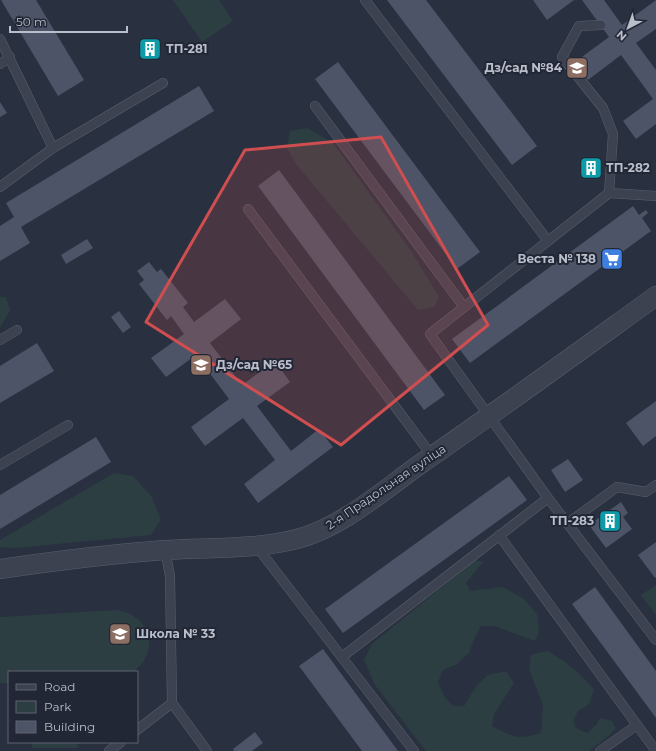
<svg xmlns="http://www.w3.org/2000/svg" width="656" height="751" font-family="Montserrat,sans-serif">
  <rect width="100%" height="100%" fill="#293040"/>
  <path fill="#2c3e42" d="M173 0H219L233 21 202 42Z
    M307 128 333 143 411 251 439 297 434 307 418 310 296 164 287 148 290 131Z
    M0 297H6L10 310 0 328Z
    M114 473 133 476 151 496 161 519 151 535 15 548 0 547V540Z
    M475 560 483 562 466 583 470 591 503 587 524 599 537 614 539 632 535 641 495 626H481L474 639 469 653 457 664 443 670 438 682 445 698 454 706H464L477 685 488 675 506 671 514 683 494 714 492 726C513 737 518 740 541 733L543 705 529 669 531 655 547 651C566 661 580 673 594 690L589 704 578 711 573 721 576 728 587 733 597 724 600 718 612 721 616 728 610 735 589 751H426L375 685 364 660 372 644Z
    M656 585V615L641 595Z
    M116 610C151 615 161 651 133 672H9V683H0V617Z
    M32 742H77L78 748H32Z"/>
  <path fill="#4d5467" d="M1 0H36L84 80 58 96Z
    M387 0H426L537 146 512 165Z
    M533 0H574L547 20Z
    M582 0H604L622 25 656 0V29L636 43 656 70V124L636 139 623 121 653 99 621 55 588 80 575 62 609 37Z
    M150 39 160 53 149 60 140 45Z
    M338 62 480 252 457 269 315 79Z
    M199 86 214 111 21 227 30 243 0 261V226L14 217 6 203Z
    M0 102 7 113 0 117Z
    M591 158 600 170 591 178 581 165Z
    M279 170 445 395 424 410 258 186Z
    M633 206 639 215 646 210 648 213 642 218 651 231 470 363 452 339Z
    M87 239 93 248 66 264 61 255Z
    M149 262 157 272 161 269 188 303 183 307 194 322 225 299 241 319 210 343 242 385 275 361 290 382 257 406 291 451 319 429 333 447 258 503 244 484 275 460 243 418 205 446 191 427 229 399 196 355 166 377 151 358 184 334 171 316 167 320 139 284 144 280 137 271Z
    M119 311 131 327 123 333 111 317Z
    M37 343 54 371 0 403V366Z
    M656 401V436L643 446 626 423Z
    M96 437 111 462 0 529V495Z
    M568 459 583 480 565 492 551 470Z
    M509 476 527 500 343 633 325 609Z
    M621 502 628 513 623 517 632 529 606 548 589 525Z
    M656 542V577L655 578 638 555Z
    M595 587 656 671V718L572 604Z
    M323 649 398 751H362L299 666Z
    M255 732 263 743 252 751H234L233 749Z"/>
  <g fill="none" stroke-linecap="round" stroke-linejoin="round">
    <g stroke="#5b606e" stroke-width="10">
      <path id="service" d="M365 0 548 241
        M601 25 579 26 562 57 603 108 613 134 609 193
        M0 39 53 148 163 83
        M0 64 10 57
        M315 106 464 307
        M0 187 53 148
        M656 196 609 193 430 334 548 498 656 640
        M248 209 432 456
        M0 340 17 330
        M0 465 68 425
        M568 523 617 487 646 492 656 485
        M499 535 637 725 600 751
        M257 547 414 751
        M165 550 170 576 172 703
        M342 657 548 498
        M637 725 656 751
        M137 730 172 703 207 751
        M109 751 121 742"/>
    </g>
    <g stroke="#5b606e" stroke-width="20">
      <path id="minor" d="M0 569C55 561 110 554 165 550 209 547 253 550 297 539 342 527 381 492 419 465 499 410 577 353 656 296"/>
    </g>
    <use href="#service" stroke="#3d4250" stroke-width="9"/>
    <use href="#minor" stroke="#3d4250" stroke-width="19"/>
  </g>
  <path fill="#cf4e50" fill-opacity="0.2" stroke="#cf4e50" stroke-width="3" stroke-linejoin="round" d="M381 137 488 325 341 445 146 322 245 150Z"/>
  <defs>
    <g id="building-square" transform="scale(1.15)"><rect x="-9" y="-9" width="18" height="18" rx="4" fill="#0f9aa8" stroke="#222736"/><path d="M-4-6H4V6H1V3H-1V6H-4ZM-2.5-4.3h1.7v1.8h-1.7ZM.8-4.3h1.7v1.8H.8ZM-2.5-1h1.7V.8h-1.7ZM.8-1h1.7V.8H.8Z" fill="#fff"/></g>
    <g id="school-square" transform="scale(1.15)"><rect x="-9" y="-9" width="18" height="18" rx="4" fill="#8d6e63" stroke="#222736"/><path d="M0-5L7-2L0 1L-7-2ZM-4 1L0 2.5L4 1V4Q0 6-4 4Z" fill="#fff"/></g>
    <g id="supermarket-square" transform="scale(1.15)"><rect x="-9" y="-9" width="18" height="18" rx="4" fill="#3f7fe0" stroke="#222736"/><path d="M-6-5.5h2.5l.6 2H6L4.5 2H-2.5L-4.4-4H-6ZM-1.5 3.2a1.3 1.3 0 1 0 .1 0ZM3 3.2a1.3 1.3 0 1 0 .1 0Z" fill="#fff"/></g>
  </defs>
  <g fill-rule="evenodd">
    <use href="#building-square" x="150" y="49"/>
    <use href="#school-square" x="577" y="68"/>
    <use href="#building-square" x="591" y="168"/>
    <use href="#supermarket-square" x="612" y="259"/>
    <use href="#school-square" x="201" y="365"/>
    <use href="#building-square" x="610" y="521"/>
    <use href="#school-square" x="120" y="634"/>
  </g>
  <g text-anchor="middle" stroke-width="4" stroke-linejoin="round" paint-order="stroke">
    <g font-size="12" font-weight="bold" fill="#babeca" stroke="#222736" text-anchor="start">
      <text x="166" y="53">ТП-281</text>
      <text x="562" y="72" text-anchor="end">Дз/сад №84</text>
      <text x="606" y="172">ТП-282</text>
      <text x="596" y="263" text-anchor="end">Веста № 138</text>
      <text x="216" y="369">Дз/сад №65</text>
      <text x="594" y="525" text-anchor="end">ТП-283</text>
      <text x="136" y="638">Школа № 33</text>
    </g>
    <g font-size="12" fill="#babeca" stroke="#222736">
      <text transform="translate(386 487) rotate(-34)" y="4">2-я Прадольная вуліца</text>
    </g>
  </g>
  <rect x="8" y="671" width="130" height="72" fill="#222736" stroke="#5f6371"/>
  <rect x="16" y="684" width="20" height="6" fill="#3d4250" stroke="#5f6371"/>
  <text x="44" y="691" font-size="12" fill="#babeca">Road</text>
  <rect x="16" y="701" width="20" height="12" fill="#2c3e42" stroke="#5f6371"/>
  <text x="44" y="711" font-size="12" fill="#babeca">Park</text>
  <rect x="16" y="721" width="20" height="12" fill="#4d5467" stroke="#5f6371"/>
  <text x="44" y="731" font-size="12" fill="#babeca">Building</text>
  <g transform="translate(628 28) rotate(221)" stroke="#222736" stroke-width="3" paint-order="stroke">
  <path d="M0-3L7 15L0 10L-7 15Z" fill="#babeca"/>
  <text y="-6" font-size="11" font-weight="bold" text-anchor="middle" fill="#babeca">N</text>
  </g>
  <path d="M10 26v6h117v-6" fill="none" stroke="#babeca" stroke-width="2"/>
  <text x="16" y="26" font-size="12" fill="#babeca" stroke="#222736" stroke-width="3" paint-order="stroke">50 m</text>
</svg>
